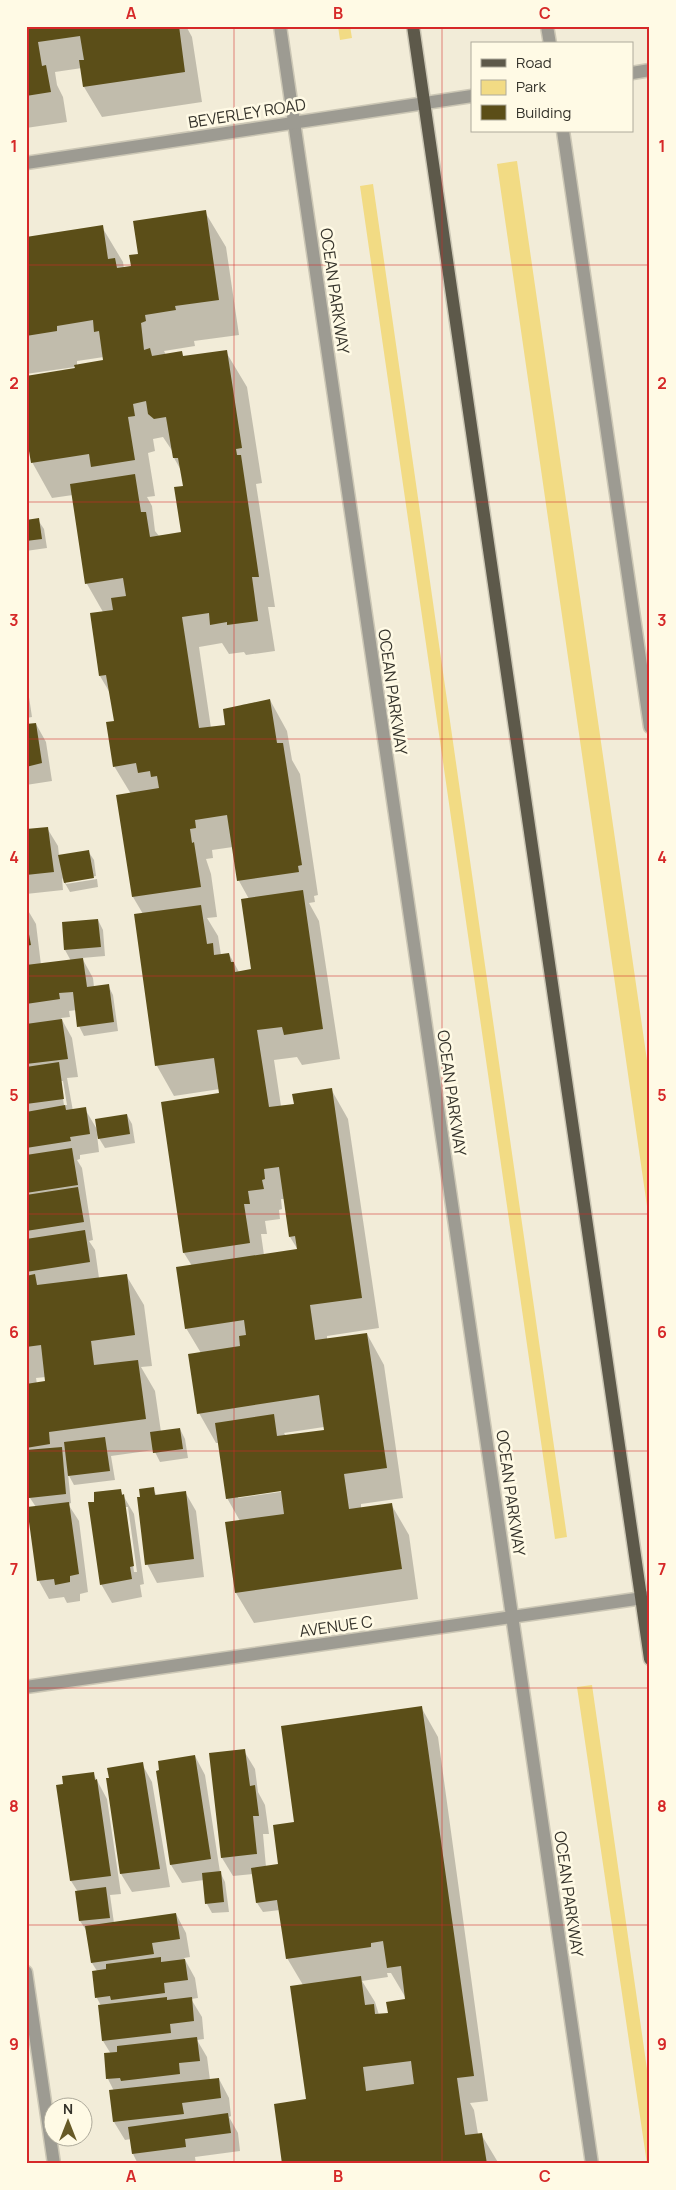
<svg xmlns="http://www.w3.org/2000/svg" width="676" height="2190" font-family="Manrope,sans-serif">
  <rect width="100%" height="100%" fill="#f2ecd8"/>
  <path fill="#f2db84" d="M338 26H350L352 38 340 40Z
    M517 161 650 1081V1227L497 164Z
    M373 184 567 1537 555 1539 360 186Z
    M592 1685 650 2090V2164H647L577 1687Z"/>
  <path fill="#0003" fill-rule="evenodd" d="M26 26H186L192 37 202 102 102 117 84 87 82 68 55 72 57 85 63 97 67 122 26 128Z
    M205 212 226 247 239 335 194 341 195 346 164 351 166 355 181 353 184 358 226 352 247 387 262 483 256 484 275 607H268L275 651 246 655 244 652 229 654 222 643 199 647 211 728 227 726 241 708V705L270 700 287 731 292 760 300 774 318 895 314 896 315 902 309 903 319 921 340 1059 302 1065 297 1057 274 1060 281 1106 295 1105 331 1089 348 1119 379 1328 327 1336V1340L367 1334 384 1365 403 1498 361 1504V1509L391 1504 409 1535 418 1599 254 1623 236 1593 240 1521 227 1498 219 1443H216L199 1413 201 1353 186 1328 192 1266 184 1253 220 1094V1089L174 1096 157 1066 143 914 133 897 131 794 114 766 115 722 110 693 100 676 103 612 87 584 73 495 52 498 32 462 75 367 26 374V238L102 227 123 262 124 269 132 268 139 255ZM104 357V361L77 366V361ZM163 437 173 452 174 458 182 472 184 487 183 533 159 536 155 531 152 506 147 497 155 496 148 453 155 451 153 439ZM233 847 239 881 249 899 252 970 239 972 229 954 221 955 218 936 207 918 217 917 211 874 206 859 213 858 212 850ZM281 1199H285L290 1237 298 1250 264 1255 261 1234H267L265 1221 280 1219 279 1210 282 1209ZM324 1427 325 1431 286 1436 284 1433ZM287 1488V1491L238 1498V1496Z
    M38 520 44 529 47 548 26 551V522Z
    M26 677 32 717 26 718Z
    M36 724 46 742 52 781 26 785V725Z
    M47 828 58 846 59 856 88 851 94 860 96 876 66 882V884L97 879 98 887 70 892 62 878 63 890 26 894V831Z
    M26 907 36 924 41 965 71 961 65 950 63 923 98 920 103 930 105 956 82 958 93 978 94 987 108 985 113 995 118 1031 84 1036 79 1026 77 1010 69 1011 70 1017 61 1018 72 1038 78 1077 67 1078 73 1111 85 1109 98 1131 127 1115 132 1124 135 1143 105 1148 97 1135 99 1152 80 1155V1159L77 1160 82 1168 93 1240 89 1241 95 1250 99 1278 126 1275 144 1305 152 1366 141 1367 155 1391 161 1432 180 1429 185 1439 188 1458 160 1462 154 1450 111 1456 115 1480 74 1485 68 1474 71 1503 68 1504 79 1521 88 1592 80 1594V1601L67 1603 64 1597 49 1599 39 1581 36 1507 30 1498 29 1480H26ZM60 1081H63L67 1105H64ZM46 1377 47 1382 37 1384 36 1378Z
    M153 1489 157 1496 185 1492 196 1511 204 1577 157 1583 147 1564 141 1498Z
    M120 1490 134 1514 144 1584 140 1585 142 1597 112 1603 101 1584 96 1503ZM125 1507H128L137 1572H134Z
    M421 1707 438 1737 488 2101 470 2103 474 2110 478 2134H481L499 2164H283L308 2101 303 1985 287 1958 280 1910 263 1912 257 1903 253 1874 233 1876 222 1858 244 1751 255 1769 258 1792 265 1805 269 1834H263L266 1867 280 1865 296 1823ZM387 1973H391L407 2000 389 2014 379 2015 375 2002 362 1981 388 1977Z
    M195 1756 205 1775 220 1872 225 1882 229 1912 212 1913 207 1904 204 1880 182 1883 171 1865Z
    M142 1764 152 1782 170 1887 132 1892 121 1874 107 1779Z
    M93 1773 107 1799 121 1894 110 1895 114 1923 176 1914 186 1933 190 1957 184 1958 195 1978 198 1998 191 1999 202 2017 204 2039 197 2040 207 2057 210 2080 219 2079 229 2098 231 2116 229 2117 238 2133 240 2151 195 2157 196 2164H138L133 2154 131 2139 125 2140 114 2122V2091L108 2079 105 2054H111L103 2041 99 2006H101L97 1998V1971L92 1963 86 1930 80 1921 78 1892 71 1881Z"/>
  <path fill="#5b4e18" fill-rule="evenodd" d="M26 26H179L185 72 83 87 79 60H84L80 36 38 42 42 66 46 65 51 92 26 96Z
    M206 210 219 300 175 306 176 310 145 315 146 321 141 323 144 350 150 348 152 356 182 351 183 356 227 350 242 448 236 449 237 455H241L259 577H252L258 621 227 625V622L210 625 209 613 182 617 199 728 225 725 223 709 270 699 277 743H283L302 865 298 866 299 872 237 881 227 815 195 820 196 828 190 829 192 843 194 842 201 887 132 897 116 795 159 788 157 776 151 777 150 771 138 773 136 763 113 767 106 722 114 721 106 675 99 676 90 613 113 610 111 598 126 596 123 578 85 584 70 484 135 474 141 512H146L150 537 181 532 174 487 183 486 178 458H173L166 417 154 419 148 414 146 401 133 404 135 416 128 417 135 460 91 467 89 454 31 463 26 433V376L75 368 74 365 103 360 99 331 94 332 93 320 57 326V331L26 336V237L103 225 108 259 115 258 117 268 131 266 129 255 138 254 133 221Z
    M39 518 42 539 26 541V520Z
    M36 723 42 763 26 767V724Z
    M48 827 54 872 26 875V829Z
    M89 850 94 878 64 883 58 855Z
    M303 890 323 1029 284 1035 282 1027 257 1030 269 1107 294 1104 292 1094 332 1088 362 1298 310 1305 315 1340 367 1333 387 1468 344 1474 349 1509 392 1503 402 1569 235 1593 225 1522 284 1514 281 1491 226 1499 215 1423 274 1414 277 1436 324 1430 319 1395 197 1414 188 1354 240 1346 239 1336 246 1335 244 1320 185 1329 176 1267 297 1249 295 1236 289 1237 279 1167 264 1169 265 1179 262 1180 264 1189 248 1191 250 1204H244L250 1243 183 1253 161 1102 219 1093 214 1058 155 1066 134 914 201 905 207 944 213 943 214 955 229 953 231 962H234L235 972 251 969 241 899Z
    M26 918 31 945 26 946Z
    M98 919 101 947 64 950 62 922Z
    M83 958 87 987 109 984 114 1022 77 1027 73 992 59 993 60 999 26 1004V965Z
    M62 1019 68 1059 26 1064V1024Z
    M59 1062 64 1099 26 1104V1067Z
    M65 1105 66 1110 86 1107 90 1134 70 1137 71 1141 26 1148V1112Z
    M127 1114 130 1134 98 1139 95 1119Z
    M72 1148 78 1185 26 1193V1155Z
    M78 1187 84 1222 26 1231V1195Z
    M85 1230 90 1262 26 1272V1239Z
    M35 1274 37 1285 127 1274 135 1335 91 1341 94 1365 138 1360 146 1419 49 1432 50 1444 26 1448V1384L45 1381 41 1345 26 1347V1276Z
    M180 1428 183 1449 153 1453 150 1432Z
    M105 1437 110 1471 68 1476 64 1442Z
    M62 1447 66 1494 29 1498 26 1450Z
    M154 1487 155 1495 186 1491 194 1559 145 1565 137 1497H140L139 1489Z
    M121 1489 122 1495 124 1494 134 1566 130 1567 132 1579 100 1585 88 1502H94V1492Z
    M69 1502 79 1574 70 1576V1582L55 1585 54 1579 37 1581 27 1507Z
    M422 1706 474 2076 457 2078 465 2135 482 2133 487 2164H282L274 2104 306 2099 290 1986 361 1976 365 2005 374 2004 375 2014 388 2013 386 2002 405 1999 401 1966 387 1968 383 1941 371 1943V1947L286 1959 277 1900 256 1903 251 1868 278 1864 273 1825 294 1822 281 1726ZM411 2061 414 2084 366 2091 363 2067Z
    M245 1749 250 1786 255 1785 259 1816H253L257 1854 221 1858 209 1753Z
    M195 1755 211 1859 170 1865 156 1771 159 1770 158 1761Z
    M143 1762 160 1869 120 1874 106 1778H109L107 1768Z
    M94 1772 95 1780 97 1779 111 1876 70 1881 56 1785 63 1784 62 1776Z
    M221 1871 224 1902 205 1904 202 1873Z
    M106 1887 110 1918 79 1921 75 1891Z
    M176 1913 180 1939 152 1943 154 1954 91 1963 85 1926Z
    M161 1957V1962L185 1959 188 1980 164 1983 165 1993 111 2000 110 1996 95 1998 92 1971 106 1969V1964Z
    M167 1997V2000L192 1997 194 2021 170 2024 171 2033 102 2041 98 2005Z
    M197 2037 200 2061 179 2063 180 2074 121 2081 120 2078 106 2079 104 2053 117 2052V2046Z
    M219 2078 221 2098 182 2103 184 2114 113 2122 109 2090Z
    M228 2113 231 2133 185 2139 186 2147 132 2154 128 2127Z"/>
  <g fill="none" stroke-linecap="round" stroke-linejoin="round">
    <g stroke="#ccc7b5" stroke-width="15">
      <path id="minor" d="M280 26 592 2164
        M547 26 550 44
        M563 131 650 727
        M26 1687 650 1597
        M26 1972 54 2164"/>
    </g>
    <g stroke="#ccc7b5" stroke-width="15">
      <path id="tertiary" d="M632 73 650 70
        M26 163 472 96"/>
    </g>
    <g stroke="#ccc7b5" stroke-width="15">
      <path id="primary" d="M413 26 650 1659"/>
    </g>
    <use href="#minor" stroke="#9d9b92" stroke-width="12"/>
    <use href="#tertiary" stroke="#9d9b92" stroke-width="12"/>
    <use href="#primary" stroke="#5d594a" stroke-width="12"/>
  </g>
  <path fill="none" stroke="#d62828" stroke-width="1" stroke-opacity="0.55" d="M234 26V2164M442 26V2164M26 265H650M26 502H650M26 739H650M26 976H650M26 1214H650M26 1451H650M26 1688H650M26 1925H650"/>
  <g text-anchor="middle" stroke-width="5" stroke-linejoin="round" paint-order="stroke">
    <g font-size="16" fill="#35332b" stroke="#fffae5">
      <text transform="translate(247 113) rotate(-9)" y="6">BEVERLEY ROAD</text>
      <text transform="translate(335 291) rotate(82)" y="6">OCEAN PARKWAY</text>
      <text transform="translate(393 692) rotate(82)" y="6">OCEAN PARKWAY</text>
      <text transform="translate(452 1093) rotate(82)" y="6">OCEAN PARKWAY</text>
      <text transform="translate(511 1493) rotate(82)" y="6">OCEAN PARKWAY</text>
      <text transform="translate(336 1626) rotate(-8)" y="6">AVENUE C</text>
      <text transform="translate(569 1894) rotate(82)" y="6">OCEAN PARKWAY</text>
    </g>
  </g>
  <rect width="676" height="2190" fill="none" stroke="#fffae5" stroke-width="55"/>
  <rect x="471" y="42" width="162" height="90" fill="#fffae5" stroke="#aeaa9b"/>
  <rect x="481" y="59" width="25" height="8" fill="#5d594a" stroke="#aeaa9b"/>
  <text x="516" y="68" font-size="15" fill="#35332b">Road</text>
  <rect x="481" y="80" width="25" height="15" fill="#f2db84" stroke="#aeaa9b"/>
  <text x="516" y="92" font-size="15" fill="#35332b">Park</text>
  <rect x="481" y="105" width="25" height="15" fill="#5b4e18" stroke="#aeaa9b"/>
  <text x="516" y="118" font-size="15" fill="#35332b">Building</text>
  <g transform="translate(68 2122)"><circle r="24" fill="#fffae5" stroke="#aeaa9b"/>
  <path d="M0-4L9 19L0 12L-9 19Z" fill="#675a26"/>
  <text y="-8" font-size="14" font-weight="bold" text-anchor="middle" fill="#35332b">N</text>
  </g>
  <rect x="28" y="28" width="620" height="2134" fill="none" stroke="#d62828" stroke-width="2"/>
  <g font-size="16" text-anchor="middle" font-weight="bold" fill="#d62828">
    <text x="131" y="19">A</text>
    <text x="338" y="19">B</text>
    <text x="545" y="19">C</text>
    <text x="14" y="152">1</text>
    <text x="662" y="152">1</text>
    <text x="14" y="389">2</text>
    <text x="662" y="389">2</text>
    <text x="14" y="626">3</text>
    <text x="662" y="626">3</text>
    <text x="14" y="863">4</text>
    <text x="662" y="863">4</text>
    <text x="14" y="1101">5</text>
    <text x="662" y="1101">5</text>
    <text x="14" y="1338">6</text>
    <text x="662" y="1338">6</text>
    <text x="14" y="1575">7</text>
    <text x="662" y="1575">7</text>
    <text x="14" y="1812">8</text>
    <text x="662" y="1812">8</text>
    <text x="14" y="2050">9</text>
    <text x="662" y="2050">9</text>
    <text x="131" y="2182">A</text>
    <text x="338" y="2182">B</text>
    <text x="545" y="2182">C</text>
  </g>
</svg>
